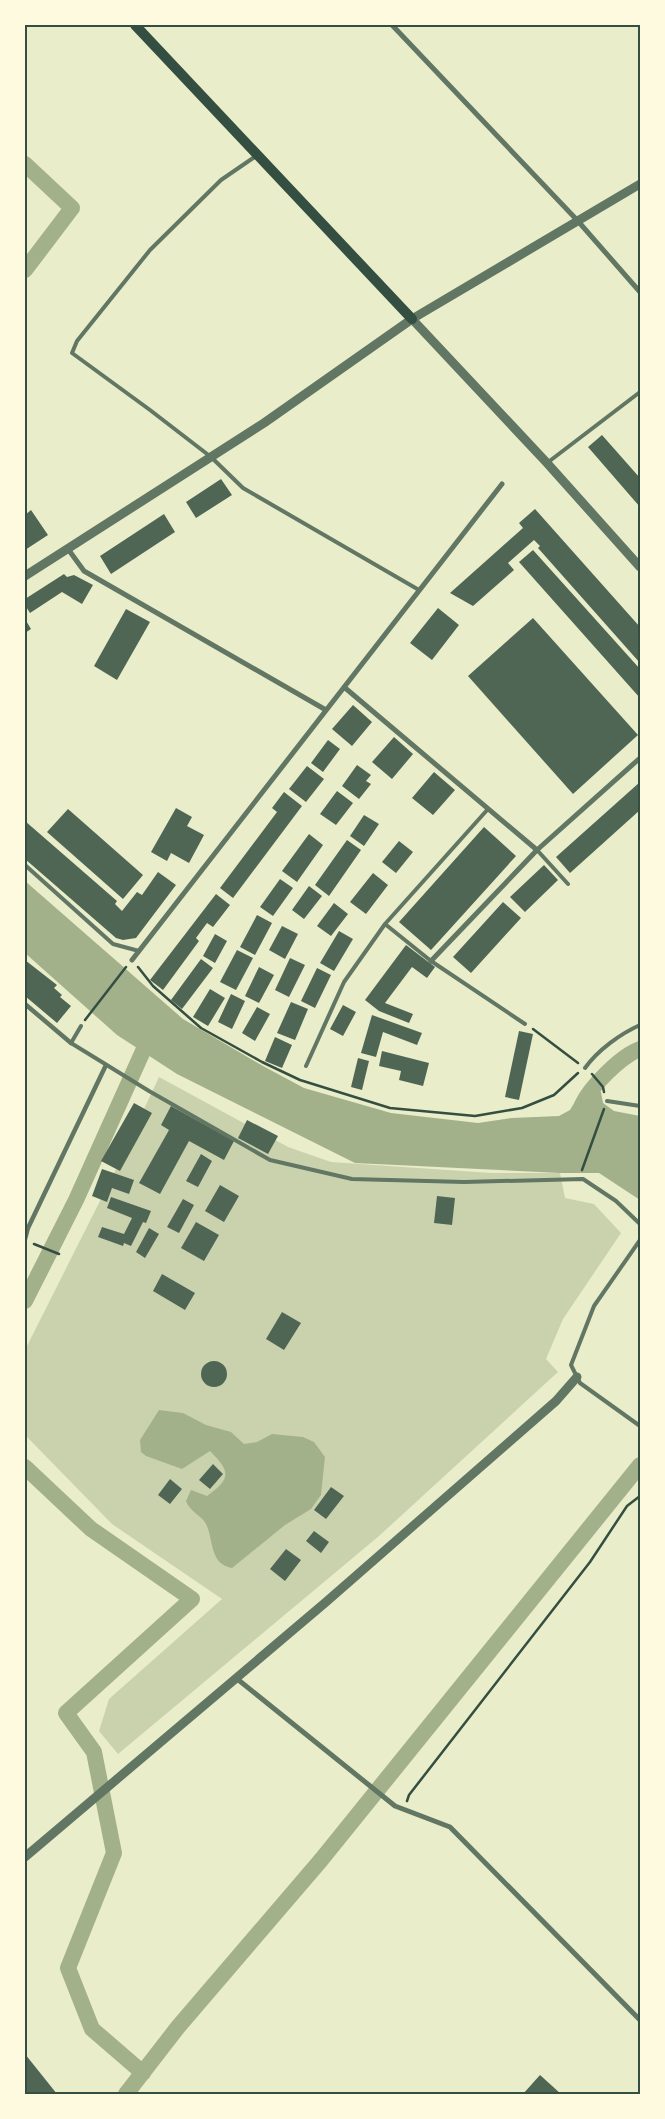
<svg xmlns="http://www.w3.org/2000/svg" width="665" height="2119" font-family="Mulish,sans-serif">
  <rect width="100%" height="100%" fill="#e9edc9"/>
  <path fill="#cad2ad" d="M159 1077 288 1147 331 1162 491 1173H560L565 1198 594 1204 621 1233 563 1319 546 1359 558 1372 379 1536 118 1754 99 1731 109 1699 222 1599 112 1524 28 1438 25 1433V1350L115 1171Z"/>
  <path fill="#a3b18a" d="M25 881 183 1019 263 1066 304 1088 391 1113 478 1123 512 1118 559 1116 570 1110 582 1090 595 1088 601 1092 603 1103 614 1111 640 1116V1200L599 1173H560L355 1163 177 1074 117 1035 25 953Z
    M159 1410 183 1413 206 1425 231 1432 244 1444 257 1442 272 1434 303 1437 314 1442 325 1457 321 1495 311 1509 285 1525 232 1568C209 1564 214 1540 206 1524 201 1515 189 1511 186 1501L191 1490 207 1496C231 1479 231 1472 210 1451L182 1469 146 1456 141 1452 140 1440Z"/>
  <g fill="none" stroke-linecap="round" stroke-linejoin="round">
    <path stroke="#a3b18a" stroke-width="16" d="M25 164 72 208 25 270
      M582 1105C590 1087 621 1056 640 1049
      M25 1301 76 1200 143 1051
      M25 1467 91 1529 192 1599 66 1713 94 1752 114 1853 68 1968 92 2029 143 2073
      M126 2094 178 2027 321 1860 640 1465"/>
  </g>
  <path fill="#4f6655" d="M602 435 640 478V507L588 447Z
    M221 479 232 495 196 518 186 502Z
    M535 509 640 627V663L538 548 540 546 534 540 508 563 514 570 473 606 450 593 523 528 519 523Z
    M31 510 48 535 25 550V515Z
    M164 514 175 532 111 574 100 556Z
    M533 550 640 669V698L519 562Z
    M64 574 67 577 74 575 93 585 82 604 62 592 30 613 25 605V599Z
    M438 608 459 625 432 660 410 643Z
    M126 609 150 622 117 680 94 666Z
    M533 618 638 735 573 794 468 676Z
    M25 619 31 629 25 633Z
    M353 705 372 722 352 746 332 729Z
    M394 737 413 754 392 779 372 762Z
    M328 740 340 749 323 772 311 763Z
    M357 765 371 775 366 781 371 784 359 799 342 786Z
    M307 766 324 779 306 802 289 789Z
    M434 772 455 790 433 815 412 798Z
    M640 782V810L570 873 556 857Z
    M337 791 353 803 336 825 320 814Z
    M284 792 302 806 233 898 220 888 277 812 272 808Z
    M176 808 192 817 187 826 204 835 189 863 171 853 167 861 151 852Z
    M68 809 143 875 123 899 47 832Z
    M364 815 379 824 364 846 350 836Z
    M25 821 117 901 115 904 122 911 137 892 142 895 158 872 176 885 136 938 123 940 116 938 25 859Z
    M484 827 516 856 431 950 399 922Z
    M309 834 323 845 297 882 282 871Z
    M347 840 361 850 329 896 315 885Z
    M399 841 413 852 396 873 382 862Z
    M544 865 558 880 525 912 510 897Z
    M373 873 388 885 366 914 350 902Z
    M280 879 293 888 273 916 260 907Z
    M309 886 322 896 304 919 292 910Z
    M216 894 230 905 213 927 207 923 196 938 199 941 163 990 150 980Z
    M503 902 521 918 471 973 453 957Z
    M334 903 348 914 331 936 317 926Z
    M257 915 272 923 255 955 240 947Z
    M282 926 298 934 285 959 269 950Z
    M339 931 353 939 334 971 320 963Z
    M215 934 227 941 215 963 203 956Z
    M406 945 435 967 427 978 412 967 385 1003 413 1014 409 1023 379 1011 365 1000Z
    M237 950 253 958 236 990 220 982Z
    M290 958 305 965 289 997 275 990Z
    M201 959 213 968 182 1009 171 1000Z
    M25 960 57 985 54 988 62 995 60 997 71 1006 57 1023 25 996Z
    M259 967 274 975 259 1003 245 996Z
    M317 968 331 975 315 1008 301 1001Z
    M210 989 225 998 208 1026 193 1017Z
    M231 994 245 1001 232 1029 218 1022Z
    M291 1002 308 1009 295 1040 277 1033Z
    M343 1005 356 1012 343 1036 330 1029Z
    M257 1007 270 1014 255 1041 242 1033Z
    M372 1015 422 1033 417 1045 383 1032 376 1057 361 1053Z
    M519 1031 533 1034 519 1100 505 1097Z
    M275 1037 292 1045 282 1068 265 1061Z
    M382 1051 429 1063 423 1086 399 1080 401 1071 379 1066Z
    M358 1058 369 1061 362 1090 351 1087Z
    M134 1103 152 1113 120 1171 101 1161Z
    M171 1106 234 1141 224 1160 189 1141 160 1194 139 1183 169 1130 161 1125Z
    M247 1120 278 1136 268 1154 238 1138Z
    M201 1154 212 1161 198 1187 186 1181Z
    M102 1169 134 1180 129 1194 112 1188 107 1202 92 1196Z
    M220 1185 239 1196 224 1222 205 1211Z
    M437 1196 455 1198 452 1225 434 1223Z
    M111 1197 151 1211 146 1223 143 1222 131 1246 124 1243 123 1246 98 1237 102 1227 124 1234 132 1218 107 1208Z
    M183 1199 194 1205 179 1233 167 1227Z
    M196 1222 219 1235 204 1261 181 1248Z
    M149 1228 159 1234 145 1258 136 1252Z
    M162 1274 195 1293 185 1310 153 1291Z
    M282 1312 301 1323 284 1350 266 1339Z
    M201 1374a13 13 0 1 1 26 0a13 13 0 1 1-26 0Z
    M213 1464 223 1474 210 1489 199 1480Z
    M170 1479 182 1489 170 1504 158 1495Z
    M331 1487 344 1496 326 1519 314 1510Z
    M314 1531 329 1542 321 1553 306 1541Z
    M286 1549 301 1560 285 1581 270 1569Z
    M25 2054 57 2094H25Z
    M540 2075 561 2094H523Z"/>
  <g fill="none" stroke-linecap="round" stroke-linejoin="round">
    <path stroke="#344e41" stroke-width="2.5" d="M138 967 153 986 201 1028 262 1062 300 1080 390 1108 475 1116 522 1108 554 1095 578 1073
      M85 1020 126 967
      M533 1029 578 1063
      M592 1074 603 1087 604 1092
      M582 1170 604 1109
      M34 1244 59 1254
      M407 1801 409 1795 590 1562 627 1506 640 1496"/>
    <path stroke="#617663" stroke-width="4" d="M256 156 221 180 150 250 77 341 72 353 150 410 211 457 243 488 419 590
      M547 463 640 392
      M537 850 568 884
      M25 865 113 944 139 951
      M385 924 431 961 525 1024
      M81 1026 71 1043 149 1091 270 1160 352 1179 464 1182 583 1179 616 1201 640 1224
      M306 1066 344 982 385 924 488 809
      M585 1068C598 1050 620 1034 640 1025
      M607 1101 640 1106
      M640 1240 594 1306 571 1365 580 1383 640 1426"/>
    <path stroke="#617663" stroke-width="4.5" d="M25 1004 71 1043
      M25 1239 28 1228 106 1065"/>
    <path stroke="#617663" stroke-width="5" d="M392 25 577 220 640 292
      M68 549 84 571 326 710
      M344 687 537 850
      M132 960 502 484
      M431 961 537 850 640 758
      M236 1678 395 1806 450 1827 640 2020"/>
    <path stroke="#617663" stroke-width="9" d="M412 319 547 463 640 567
      M25 576 264 423 412 319 640 184
      M25 1857 326 1602 556 1401 577 1377"/>
    <path stroke="#344e41" stroke-width="10" d="M135 25 412 319"/>
  </g>
  <rect width="665" height="2119" fill="none" stroke="#fefae0" stroke-width="52"/>
  <rect x="26" y="26" width="613" height="2067" fill="none" stroke="#344e41" stroke-width="2"/>
</svg>
